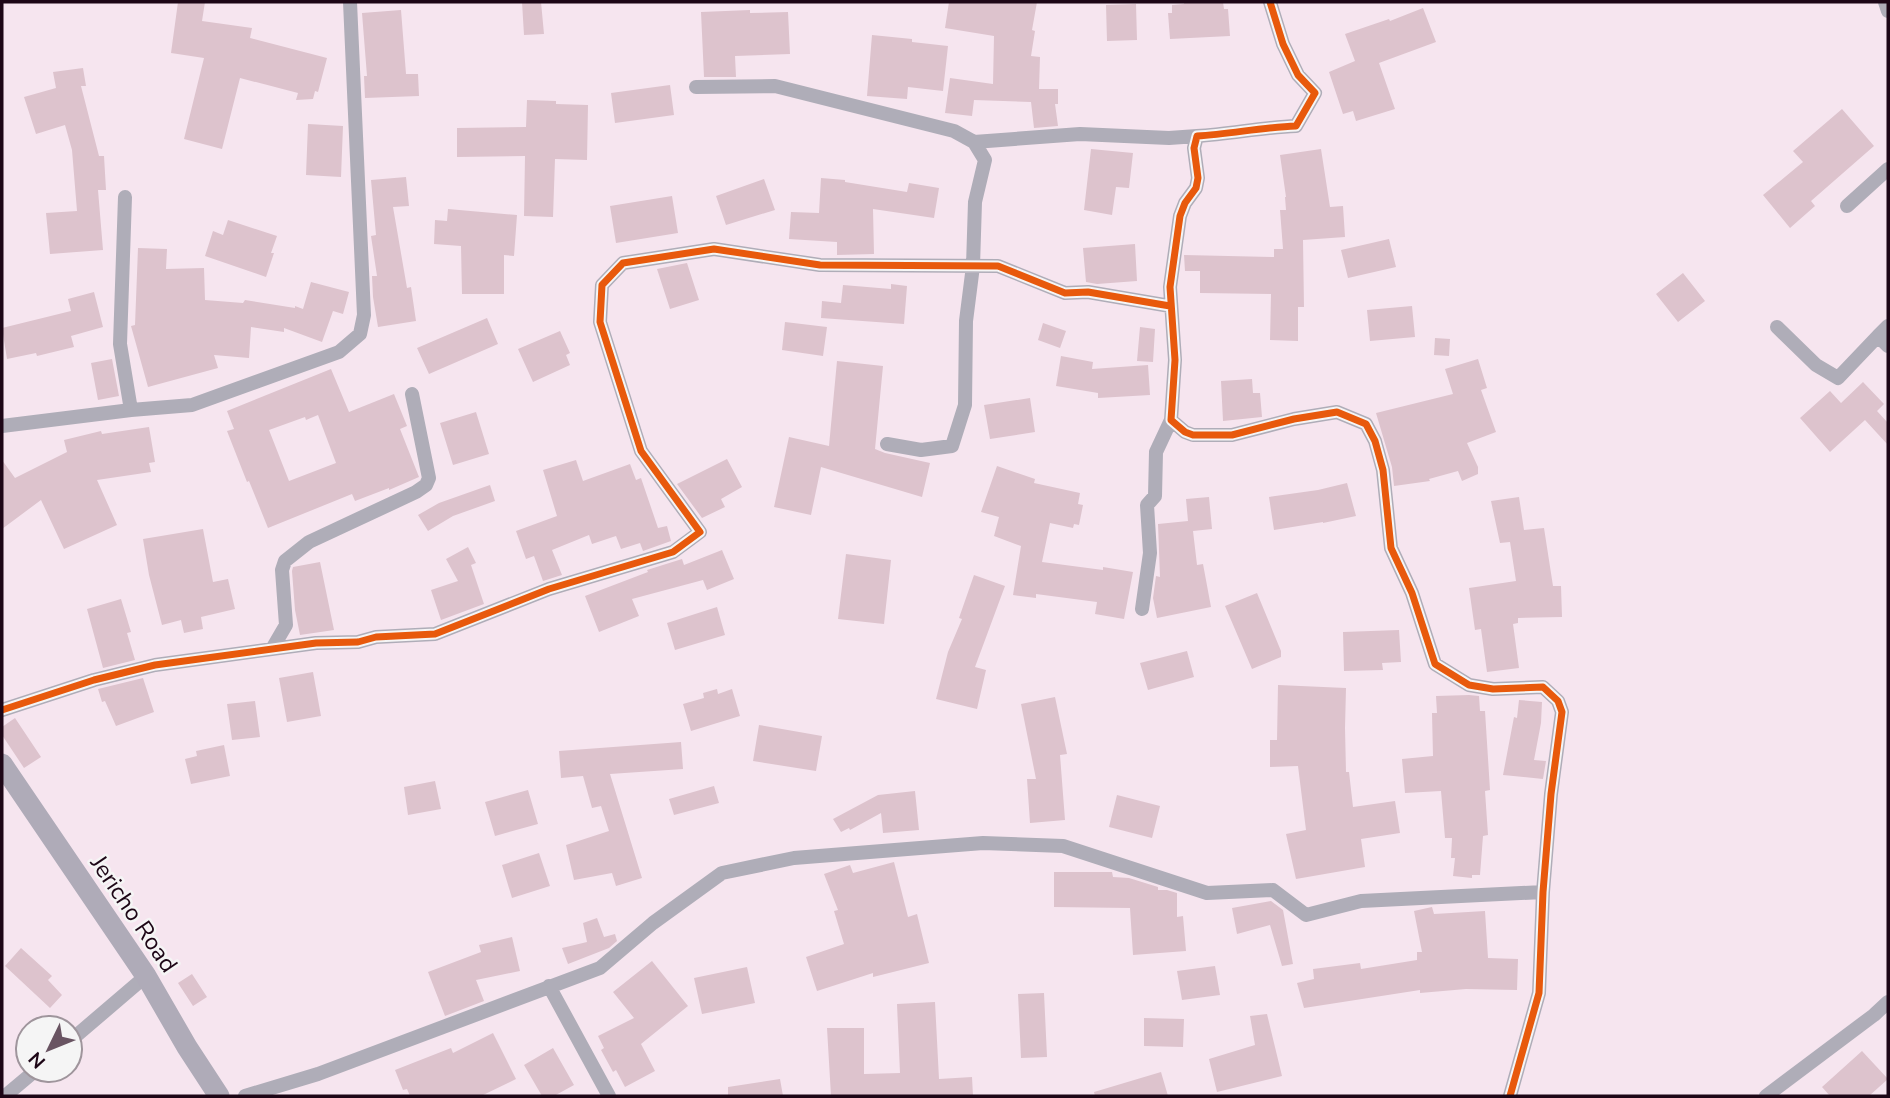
<svg xmlns="http://www.w3.org/2000/svg" width="1890" height="1098" font-family="'Nunito Sans',sans-serif">
  <rect width="100%" height="100%" fill="#f6e5ef"/>
  <path fill="#ddc3cd" fill-rule="evenodd" d="M178 2H205L202 21 252 28 250 38 327 58 318 92 315 91 313 99 296 100 298 93 240 78 222 149 184 139 204 58 171 53Z
    M522 2H541L544 34 524 35Z
    M949 2H1037L1032 30 1035 31 1031 56 1040 57 1039 89H1058V104H1055L1058 126 1034 128 1031 102 974 100 972 116 945 113 950 78 993 84 994 36 945 28Z
    M1184 2H1223L1224 9H1228L1230 36 1170 39 1168 13H1172V5L1184 4Z
    M1136 4 1137 40 1107 41 1106 5Z
    M1423 8 1436 42 1379 63 1395 109 1356 121 1353 111 1343 114 1329 72 1355 61 1345 34 1389 19 1390 21Z
    M401 10 406 74H418L419 96 365 98 364 76H367L362 13Z
    M750 10V13L788 12 790 54 735 56 736 77H704L701 12Z
    M872 35 912 39V42L948 46 943 91 908 87 907 99 867 96Z
    M83 68 86 86H81L99 156H104L106 190H98L103 250 50 254 46 213 77 211 72 150 65 125 36 134 24 97 56 88 53 72Z
    M670 85 674 115 615 123 611 93Z
    M527 100 556 101V104L588 105 587 160 555 159 553 217 524 216 525 156 457 157V128L526 127Z
    M1842 109 1874 146 1811 201 1815 206 1790 228 1763 195 1803 162 1793 151Z
    M308 124 343 126 341 177 306 175Z
    M1091 149 1133 153 1129 188 1116 187 1112 215 1084 210Z
    M1321 149 1330 207 1343 206 1345 237 1303 240 1304 307H1298V341L1270 340 1271 294 1200 293V271H1185L1184 255 1274 257V249H1283L1280 210H1286L1285 197H1286L1280 155Z
    M406 177 409 206 393 207 407 288 411 287 416 321 378 327 373 297 372 276H377L371 236 376 235 371 180Z
    M821 178 845 180V182L907 192 909 183 939 188 934 218 873 209 874 254 837 255V242L789 239 791 212 819 213Z
    M764 179 775 210 726 225 716 196Z
    M672 196 678 233 616 243 610 206Z
    M448 209 517 215 514 256 504 255V294H462L461 246 434 244 435 220 447 221Z
    M228 220 277 236 271 253H274L266 277 205 256 213 231 223 235Z
    M1389 239 1396 267 1348 278 1341 250Z
    M1135 244 1137 281 1097 284 1086 282 1083 248Z
    M138 248 167 249 166 269 204 268 205 300 243 303 245 300 295 308V306L303 309 311 282 349 292 343 314 333 311 322 342 284 328V332L251 327 249 358 214 355 218 368 148 387 131 326 135 325Z
    M687 263 699 300 670 309 657 269Z
    M1683 273 1705 301 1678 322 1656 294Z
    M891 284 907 286 904 324 821 318 822 301 841 303 843 285 891 289Z
    M94 292 103 327 71 336 74 347 37 356 36 353 7 359 2 328 71 311 68 299Z
    M1412 306 1415 337 1370 341 1367 310Z
    M487 318 498 344 429 374 417 348Z
    M785 322 827 327 823 356 782 350Z
    M1043 323 1066 331 1060 348 1038 340Z
    M1140 327 1155 329 1153 362 1137 361Z
    M560 331 570 353 566 355 570 365 533 382 518 349Z
    M1435 338 1450 339 1449 356 1434 355Z
    M1061 356 1093 362 1092 369 1148 365 1150 395 1098 398V393L1056 386Z
    M112 359 119 396 98 400 91 363Z
    M1478 359 1487 388 1481 390 1496 432 1467 443 1478 467V474L1462 481 1458 471 1429 479 1430 481 1394 486 1392 467 1376 413 1453 394 1445 369Z
    M837 361 883 366 875 449 885 453 930 463 922 497 821 467 811 515 774 507 789 437 829 446Z
    M331 369 349 412 394 394 407 426 400 429 419 477 389 490V488L355 501 352 494 268 528 249 481 247 482 227 431 234 429 227 411ZM318 415 336 463 289 481 269 430 305 417 306 420Z
    M1252 379 1253 393H1260L1262 417 1223 421 1221 381Z
    M1863 382 1884 404 1877 411 1888 423V445L1865 420 1830 452 1800 418 1830 391 1841 403Z
    M1030 398 1035 432 990 439 984 405Z
    M476 412 489 454 453 465 440 423Z
    M149 427 155 462 149 463 151 472 97 480 117 525 64 549 41 500 2 529V460L15 478 67 452 64 440 101 431 102 434Z
    M727 459 742 487 721 499 725 507 702 518 677 484Z
    M576 460 583 481 630 464 636 480 641 478 658 528 667 526 671 541 643 551 640 543 621 549 616 536 592 544 589 535 552 550 562 575 543 581 534 556 526 559 516 531 557 516 543 470Z
    M997 466 1035 479 1034 483 1080 493 1078 504 1083 505 1079 525 1074 524 1073 528 1050 523 1042 562 1103 570V567L1133 572 1124 619 1095 614 1097 602 1036 594V598L1013 595 1021 546 994 536 999 517 981 512Z
    M1347 483 1356 516 1323 523V522L1274 530 1269 497 1318 490Z
    M490 485 495 501 453 516 428 531 418 515 439 503Z
    M1209 497 1212 529 1193 531 1197 565 1203 564 1211 607 1157 618 1153 598 1156 576 1160 577 1158 524 1188 521 1186 499Z
    M1519 497 1524 530 1544 528 1553 586H1561L1562 617 1518 618V623L1513 624 1519 668 1487 672 1481 629 1475 630 1469 588 1516 581 1510 542 1500 543 1491 501Z
    M203 529 213 582 228 579 235 609 201 617 203 629 184 633 181 620 162 625 149 575 143 539Z
    M468 547 476 563 471 565 484 604 441 620 431 590 458 581 446 559Z
    M722 550 734 579 707 590 703 580 632 599 639 616 599 632 585 596 648 572 647 570 682 559 684 565Z
    M846 554 891 560 884 624 838 619Z
    M320 562 334 630 300 635 295 610 292 571 293 567Z
    M974 575 1005 586 975 667 986 670 977 709 936 699 948 652 962 619 959 618Z
    M1257 593 1281 651V657L1252 669 1225 606Z
    M121 599 131 632 127 633 135 660 103 668 87 609Z
    M717 607 725 635 675 650 667 623Z
    M1399 630 1401 662 1382 663 1383 670 1344 671 1343 632Z
    M1187 651 1194 677 1148 690 1140 663Z
    M313 672 321 716 287 722 279 678Z
    M143 678 154 712 116 726 105 701 102 702 98 689Z
    M1278 685 1346 688 1345 728 1346 772H1349L1353 807 1395 801 1400 833 1361 839 1365 867 1296 879 1286 834 1306 830 1298 766 1270 767V740H1277Z
    M717 689 718 694 732 689 740 716 691 731 683 704 704 698 703 693Z
    M1469 695 1479 696 1480 711H1485L1490 790 1485 791 1488 835 1483 836 1480 875H1472V878L1453 876 1455 858H1451L1452 838H1445L1441 791 1405 793 1402 759 1433 756 1432 713H1437L1436 696Z
    M1055 697 1067 754 1060 755 1065 820 1030 823 1027 779H1036L1021 704Z
    M1519 700 1542 702 1541 723 1534 760 1546 761 1543 779 1503 775 1514 717 1517 718Z
    M255 701 260 737 232 740 227 704Z
    M15 718 41 757 24 768 2 735V727Z
    M759 725 822 736 816 771 753 761Z
    M681 742 683 769 610 774 642 878 616 886 612 873 574 880 566 845 609 831 601 806 592 808 583 776 561 778 559 751Z
    M224 745 230 776 191 784 185 759 197 756 196 751Z
    M435 781 441 809 408 815 404 787Z
    M714 786 719 803 674 815 669 799Z
    M528 790 538 824 495 836 485 802Z
    M915 791 919 830 883 833 881 813 850 830 849 828 841 832 833 819 878 795Z
    M1117 795 1160 806 1152 838 1109 827Z
    M539 853 550 886 512 898 502 865Z
    M894 862 908 917 917 914 929 963 873 977V973L817 991 806 957 844 944 834 911 838 910 824 874 850 865 853 873Z
    M1054 872H1112L1113 877 1129 878 1158 887V890H1167L1177 893V917L1183 916 1186 951 1133 955 1130 908 1054 907Z
    M1271 901 1283 910 1293 964 1282 966 1270 925 1237 934 1232 908Z
    M1432 907 1434 914 1485 911 1488 958 1518 959 1517 990 1466 989 1420 993V990L1304 1008 1297 983 1314 979 1313 969 1360 963 1361 969 1417 960V952H1422L1414 911Z
    M597 918 604 937 615 934 617 941 609 948 568 964 562 948 587 942 583 923Z
    M512 937 520 971 476 980 484 1001 445 1016 428 972 481 952 479 945Z
    M21 948 52 976 48 980 62 995 50 1008 5 966Z
    M652 961 688 1006 641 1044 655 1071 625 1087 616 1070 613 1072 601 1050 604 1048 598 1036 634 1018 613 992Z
    M1215 966 1220 995 1182 1000 1177 971Z
    M747 967 755 1003 702 1014 694 978Z
    M192 974 207 997 193 1006 178 983Z
    M1044 993 1047 1057 1021 1058 1018 994Z
    M935 1002 939 1079 972 1077 973 1096H831L827 1028H864V1074L900 1073 897 1004Z
    M1267 1014 1282 1076 1217 1092 1209 1059 1255 1045 1250 1016Z
    M1144 1018 1184 1019 1183 1047 1144 1046Z
    M493 1033 516 1079 481 1096H410L407 1089 403 1090 395 1070 451 1048 453 1053Z
    M553 1048 574 1085 554 1096H542L524 1065Z
    M1862 1051 1888 1079 1869 1096H1830L1822 1087Z
    M1161 1072 1168 1096H1095L1094 1092Z
    M780 1079 783 1096H728V1087Z"/>
  <g fill="none" stroke-linecap="round" stroke-linejoin="round">
    <path stroke="#afadb8" stroke-width="14" d="M1270 2 1283 44 1298 75 1315 93 1296 126C1263 127 1231 134 1197 136L1194 148 1198 178 1196 188 1185 203 1180 216 1170 287 1175 360 1171 420 1185 432 1193 435H1232L1294 419 1337 412 1366 424 1375 441 1383 470 1391 548 1412 593 1435 664 1469 685 1493 689 1543 687 1558 701 1562 712 1551 794 1543 892 1539 993 1510 1096
      M1885 2 1888 11
      M696 87 775 86 954 131 974 142 985 160 975 202 973 266 966 321 965 405 952 446 921 450 887 444
      M974 142 1080 134 1169 138 1197 136
      M125 197 120 344 131 410
      M1847 206 1888 169
      M1888 326 1878 336 1888 346
      M1777 327 1816 365 1838 378 1878 336
      M2 426 131 410 192 405 339 352 360 334 364 315 350 2
      M1142 609 1150 553 1147 505 1155 496 1156 452 1171 420
      M272 649 286 625 282 570 285 561 309 542 416 492 426 485 429 478 412 394
      M2 710 94 680 155 665 316 643 358 642 376 637 435 634 549 589 673 552 700 532 641 451 600 322 602 285 623 263 714 249 820 265 998 266 1065 293 1088 292 1170 306
      M549 986 609 1096
      M70 1041 146 976
      M5 1096 36 1070
      M245 1096 318 1074 600 968 653 923 722 873 794 858 983 843 1063 846 1207 893 1273 890 1306 915 1361 901 1543 892
      M1766 1096 1874 1015 1888 1002"/>
    <path stroke="#afabb8" stroke-width="21" d="M2 764 146 976 187 1047 219 1096"/>
    <g stroke="#f5f5f5" stroke-width="11">
      <path id="cycleway" d="M1270 2 1283 44 1298 75 1315 93 1296 126C1263 127 1231 134 1197 136L1194 148 1198 178 1196 188 1185 203 1180 216 1170 287 1175 360 1171 420 1185 432 1193 435H1232L1294 419 1337 412 1366 424 1375 441 1383 470 1391 548 1412 593 1435 664 1469 685 1493 689 1543 687 1558 701 1562 712 1551 794 1543 892 1539 993 1510 1096
        M2 710 94 680 155 665 316 643 358 642 376 637 435 634 549 589 673 552 700 532 641 451 600 322 602 285 623 263 714 249 820 265 998 266 1065 293 1088 292 1170 306"/>
    </g>
    <use href="#cycleway" stroke="#e8590c" stroke-width="7"/>
  </g>
  <g text-anchor="middle" stroke-width="5" stroke-linejoin="round" paint-order="stroke">
    <g font-size="24" fill="#1d0616" stroke="#f5f5f5">
      <text transform="translate(134 914) rotate(56)" y="8">Jericho Road</text>
    </g>
  </g>
  <rect width="1890" height="1098" fill="none" stroke="#1d0616" stroke-width="7"/>
  <g transform="translate(49 1049) rotate(227)"><circle r="33" fill="#f5f5f5" stroke="#9f959c" stroke-width="2"/>
  <path d="M0-5L12 26L0 18L-12 26Z" fill="#695462"/>
  <text y="-10" font-size="19" font-weight="bold" text-anchor="middle" fill="#1d0616">N</text>
  </g>
</svg>
